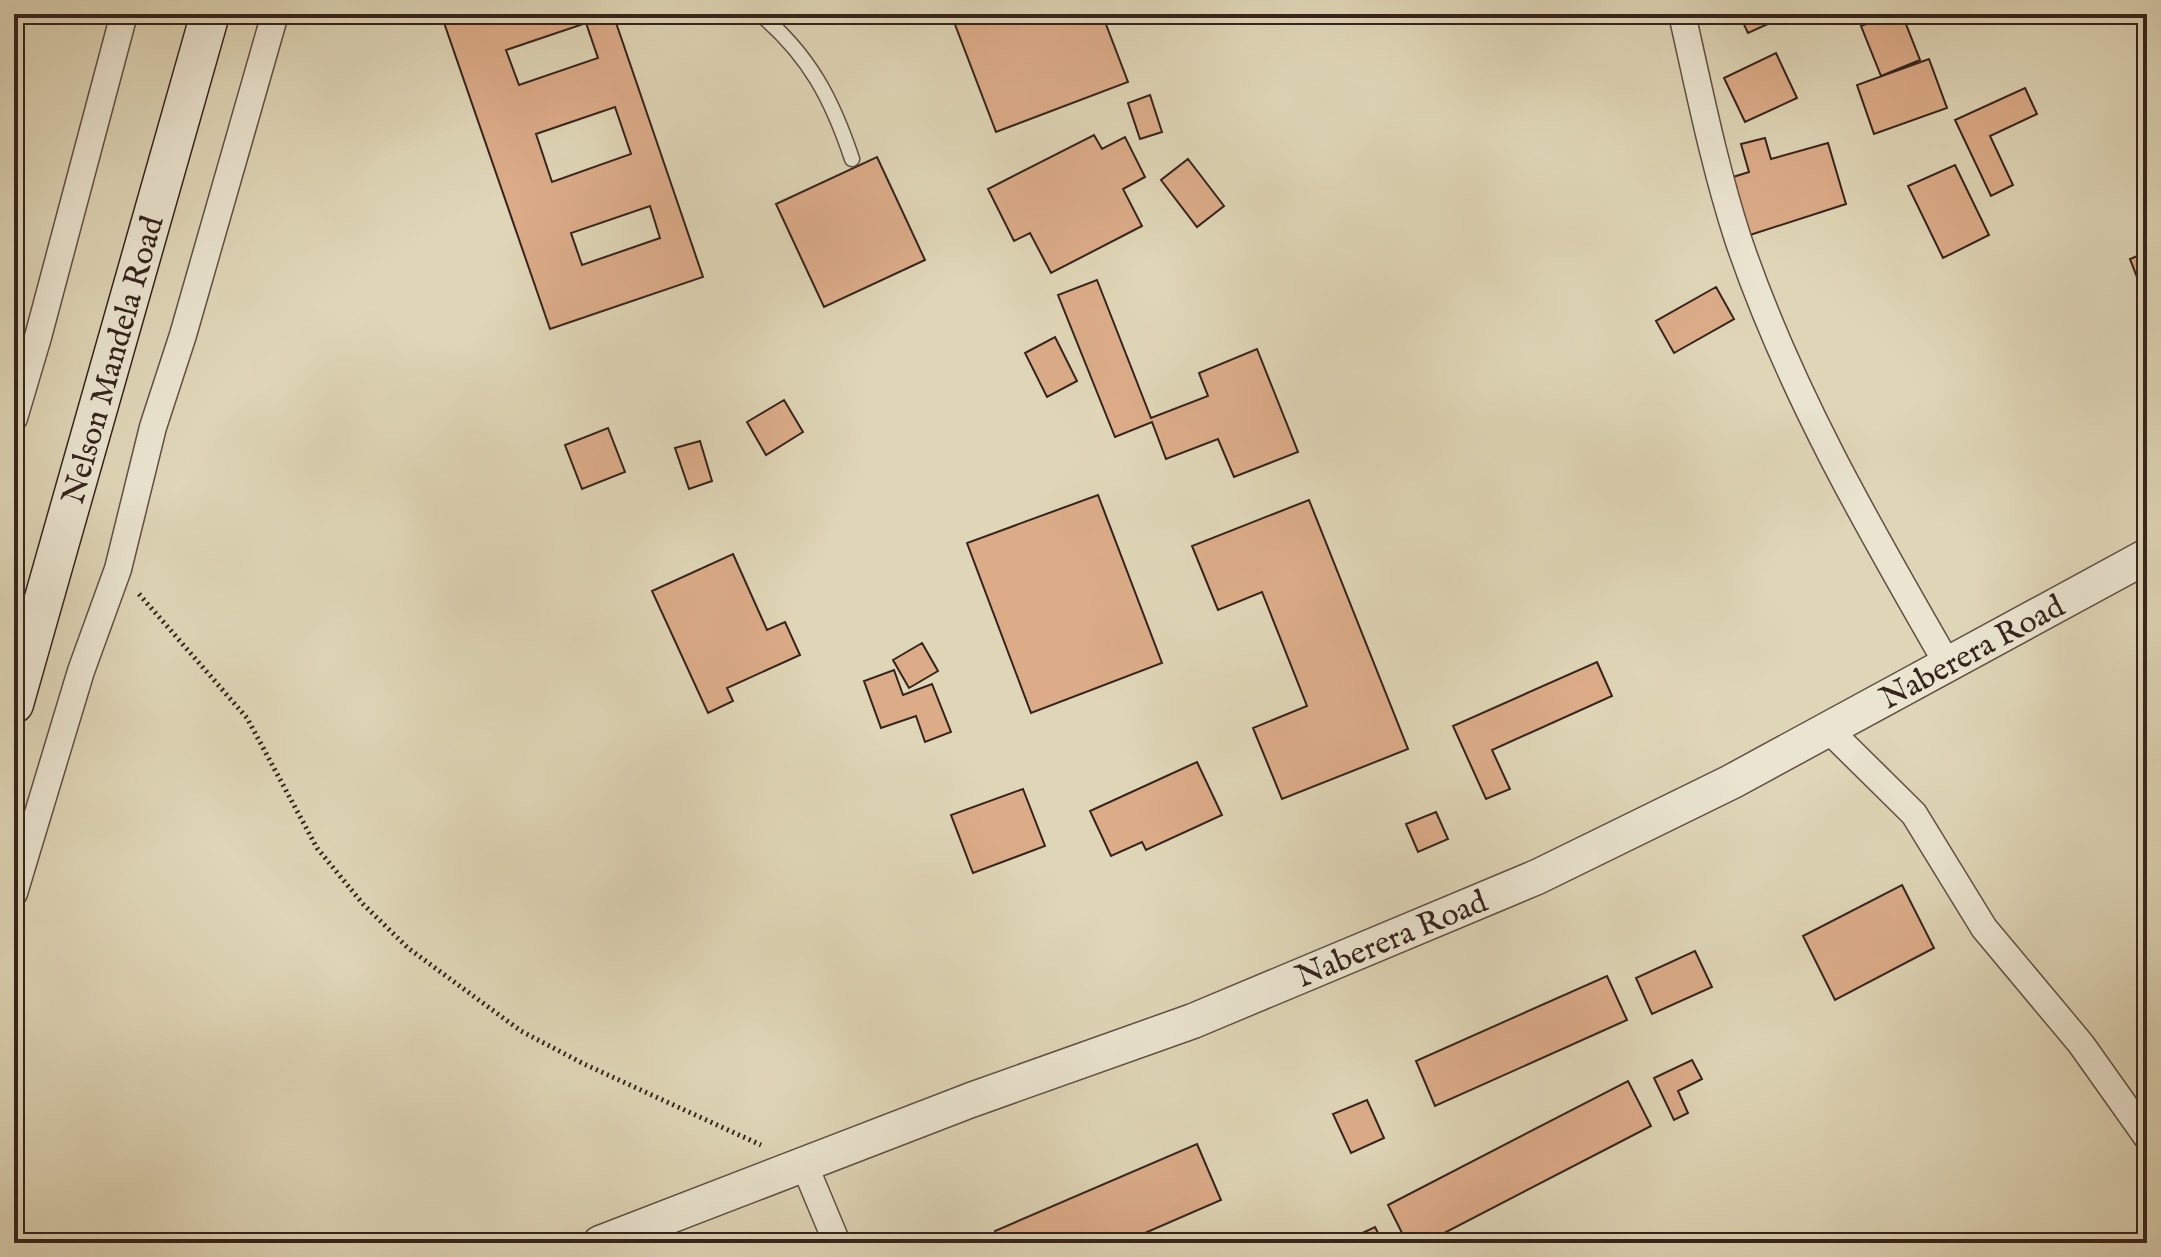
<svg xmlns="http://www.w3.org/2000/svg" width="2161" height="1257" font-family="'IM FELL English',serif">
  <rect width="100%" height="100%" fill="#dfd6b7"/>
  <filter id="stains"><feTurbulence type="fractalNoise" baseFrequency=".0025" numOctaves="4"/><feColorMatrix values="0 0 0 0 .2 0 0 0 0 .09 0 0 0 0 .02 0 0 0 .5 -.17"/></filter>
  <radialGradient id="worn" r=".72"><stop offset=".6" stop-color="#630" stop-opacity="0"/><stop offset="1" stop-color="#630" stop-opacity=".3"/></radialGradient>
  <path fill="#dcac89" stroke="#35241d" stroke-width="2" fill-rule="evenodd" d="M441 14H613L703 277 550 329ZM586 23 598 58 519 85 506 50ZM615 107 631 154 552 182 536 134ZM650 206 660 238 582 265 571 233Z
    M951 14H1102L1128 82 996 132Z
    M1739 14H1777L1779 19 1748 33Z
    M1892 14H1902L1920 60 1881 76 1861 26Z
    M1776 53 1797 98 1745 122 1724 78Z
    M1929 59 1947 108 1874 134 1857 85Z
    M2025 88 2037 114 1990 136 2013 185 1991 196 1955 120Z
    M1150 95 1162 132 1140 139 1128 103Z
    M1094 135 1102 149 1125 137 1145 177 1123 189 1142 226 1051 273 1030 233 1014 241 988 189Z
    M1765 138 1771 159 1828 143 1846 204 1750 235 1733 177 1749 172 1741 144Z
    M877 157 925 260 824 307 776 204Z
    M1188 159 1224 206 1197 227 1161 180Z
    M1955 165 1989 235 1943 258 1908 186Z
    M2147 252V303L2130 259Z
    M1097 280 1151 418 1208 396 1199 373 1257 349 1298 452 1234 477 1218 439 1166 459 1152 422 1115 437 1058 295Z
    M1716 287 1734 319 1674 353 1656 321Z
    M1055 337 1077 381 1047 397 1025 353Z
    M784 400 803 432 766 455 747 422Z
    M608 428 625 472 582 489 565 445Z
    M700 441 712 481 689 489 675 448Z
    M1098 495 1162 663 1031 713 967 543Z
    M1309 500 1408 749 1282 799 1253 728 1307 706 1262 592 1218 610 1192 546Z
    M733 554 767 630 785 622 800 655 727 688 733 701 708 713 652 591Z
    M922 643 938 671 909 688 893 660Z
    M1597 662 1612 696 1492 750 1510 789 1486 799 1453 726Z
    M894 670 903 695 932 684 951 732 925 742 916 716 881 728 864 681Z
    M1197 762 1222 815 1146 850 1142 842 1111 856 1090 811Z
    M1023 789 1045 846 973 873 951 815Z
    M1436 812 1448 839 1418 852 1406 824Z
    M1902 885 1934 948 1835 1000 1803 936Z
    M1695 951 1712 987 1652 1014 1636 978Z
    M1607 976 1627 1020 1435 1106 1416 1061Z
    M1692 1060 1702 1079 1678 1091 1688 1113 1674 1120 1654 1078Z
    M1628 1081 1651 1126 1425 1243H1407L1388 1205Z
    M1367 1100 1384 1138 1351 1153 1333 1114Z
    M1197 1144 1221 1200 1122 1243H1000L995 1231Z
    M1375 1227 1383 1243H1341Z"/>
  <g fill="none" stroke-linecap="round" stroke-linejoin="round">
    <g stroke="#605044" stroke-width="17">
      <path id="service" d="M760 14C809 55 832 99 852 159"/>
    </g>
    <g stroke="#605044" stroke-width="29">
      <path id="minor" d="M1682 14C1699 89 1714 165 1738 239 1789 390 1869 528 1948 665
        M14 418 38 337 124 14
        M1828 729 1914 814 1984 928 2081 1044 2147 1137
        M14 893 81 671 118 569 153 427 183 335 275 14
        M804 1164 837 1243"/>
    </g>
    <g stroke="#605044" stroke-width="37">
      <g id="tertiary">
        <path id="s1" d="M600 1243 971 1100 1193 1021 1537 877 1731 782 2147 556"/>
      </g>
    </g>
    <g stroke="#35241d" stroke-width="41">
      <g id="secondary">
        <path id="s2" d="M14 704 210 14"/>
      </g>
    </g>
    <path stroke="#35241d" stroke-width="5" stroke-dasharray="2 4" stroke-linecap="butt" d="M139 594 247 718 317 848 363 904 408 948 521 1031 584 1064 761 1145"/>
    <use href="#service" stroke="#eae4d0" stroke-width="14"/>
    <use href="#minor" stroke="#eae4d0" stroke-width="26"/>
    <use href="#tertiary" stroke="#eae4d0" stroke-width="34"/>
    <use href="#secondary" stroke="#eae4d0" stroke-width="38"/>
  </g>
  <g text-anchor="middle" stroke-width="6" stroke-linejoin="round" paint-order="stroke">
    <g font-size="32" fill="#35241d" stroke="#eae4d0">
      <text dy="11" stroke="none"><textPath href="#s2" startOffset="358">Nelson Mandela Road</textPath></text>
      <text dy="11" stroke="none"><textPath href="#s1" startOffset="1496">Naberera Road</textPath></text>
      <text dy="11" stroke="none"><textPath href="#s1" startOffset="848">Naberera Road</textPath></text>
    </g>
  </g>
  <rect width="2161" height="1257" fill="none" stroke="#dfd6b7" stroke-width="48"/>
  <rect x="16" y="16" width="2129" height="1225" fill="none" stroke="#35241d" stroke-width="4"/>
  <rect x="24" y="24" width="2113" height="1209" fill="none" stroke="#35241d" stroke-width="2"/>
  <rect width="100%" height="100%" filter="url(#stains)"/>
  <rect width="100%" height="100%" fill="url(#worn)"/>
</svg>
